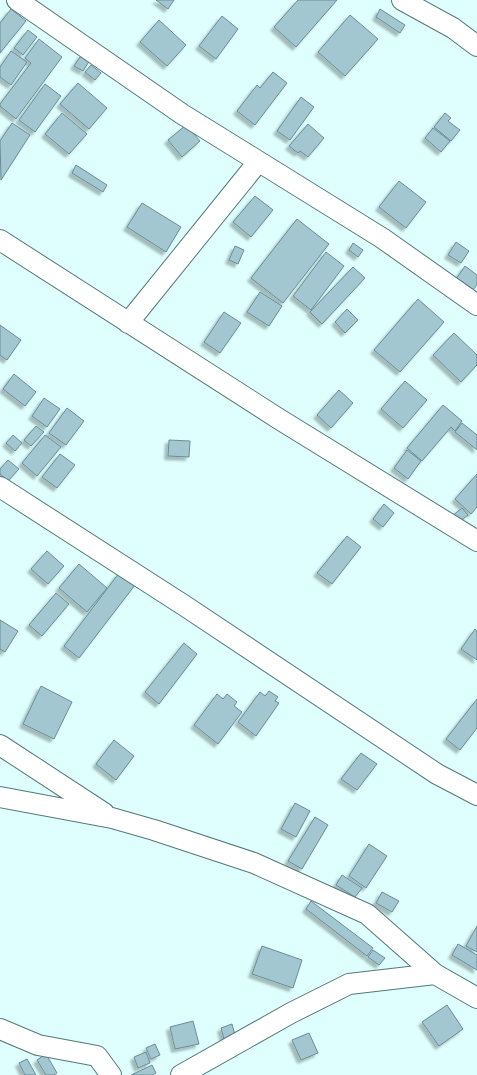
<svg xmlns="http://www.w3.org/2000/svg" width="477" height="1075" font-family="Lato,sans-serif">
  <defs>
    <filter id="shadow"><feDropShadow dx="-3.5" dy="3.5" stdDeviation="1" flood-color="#0004"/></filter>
  </defs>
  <rect width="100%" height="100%" fill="#defffd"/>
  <path fill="#a2c7d1" stroke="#698d96" filter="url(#shadow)" d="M156 0H174L168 9Z
    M298 0H337L296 47 274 27Z
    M11 9 26 21 0 53V23Z
    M380 9 405 25 400 33 376 17Z
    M350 15 378 39 345 76 318 52Z
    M222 16 238 29 216 59 199 46Z
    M159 20 186 45 167 66 140 42Z
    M28 30 37 37 23 55 14 48Z
    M39 39 62 57 16 119 0 106V104L31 63 25 58Z
    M11 51 27 62 11 85 0 77V67Z
    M82 54 90 60 83 71 74 66Z
    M91 65 101 73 95 80 85 72Z
    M273 72 287 83 255 125 237 111 257 85 260 88Z
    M78 83 107 108 89 129 60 104Z
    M45 84 61 96 35 132 19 120Z
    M301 97 314 107 290 140 277 131Z
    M62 113 87 134 69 154 45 134Z
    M445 113 451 118 448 121 460 130 451 141 434 127Z
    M12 123 30 135 1 180 0 141Z
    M308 124 324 138 308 157 300 151 298 153 289 146Z
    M186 125 200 141 182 157 168 140Z
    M433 128 450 141 441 152 425 138Z
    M76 165 107 185 103 192 72 173Z
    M399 181 426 202 406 228 379 207Z
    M255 196 273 210 251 237 233 222Z
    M142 203 181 227 166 252 127 227Z
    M297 219 329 244 283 303 251 278Z
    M456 242 469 251 461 263 448 255Z
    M353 243 363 250 358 257 349 250Z
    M235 246 244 250 238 264 229 260Z
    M326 252 344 266 311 310 293 296Z
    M465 266 477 275V285L472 291 456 279Z
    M353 267 365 278 322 324 310 312Z
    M260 292 282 306 269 326 247 312Z
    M418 299 444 322 400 372 374 350Z
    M347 309 358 320 345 333 335 322Z
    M224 312 241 323 220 353 204 342Z
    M0 325 21 340 7 360 0 355Z
    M454 333 477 355V365L461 382 433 355Z
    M14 374 36 392 25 406 3 389Z
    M405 381 427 400 403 428 381 409Z
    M339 390 353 403 331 428 317 415Z
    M44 398 60 409 47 427 32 416Z
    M443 405 462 421 455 431 451 427 422 461 407 448Z
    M67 408 84 421 66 445 49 433Z
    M462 423 477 435V450L455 432Z
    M36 426 44 432 31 446 24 440Z
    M13 435 22 443 15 451 6 443Z
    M45 435 61 447 37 476 22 463Z
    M169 440 190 441 189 457 168 456Z
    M407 450 421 461 408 479 394 468Z
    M60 454 75 465 57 488 42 477Z
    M8 460 19 469 8 481 0 474V469Z
    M477 474V507L471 514 455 499Z
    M384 504 394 513 383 527 373 519Z
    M462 508 468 515 458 523 452 516Z
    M347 536 361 547 332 584 317 573Z
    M47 551 64 566 48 584 31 569Z
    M79 564 107 588 87 612 59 588Z
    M119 573 135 585 79 658 64 646Z
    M56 593 69 604 42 636 29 625Z
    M0 620 18 631 5 652 0 649Z
    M475 629 477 631V660L461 649Z
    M184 643 197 654 159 704 145 692Z
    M41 686 72 702 54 739 23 724Z
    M269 691 278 697 275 701 279 703 256 736 238 722 260 692 265 696Z
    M217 694 223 699 227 694 237 702 234 706 242 712 218 744 194 725Z
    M477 699V728L460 750 446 739Z
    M114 740 134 756 116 780 96 764Z
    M361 753 377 764 357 790 341 779Z
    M295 803 310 811 296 837 281 829Z
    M315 817 328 825 302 869 288 861Z
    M369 844 387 856 366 888 349 876Z
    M342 875 362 888 355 897 336 885Z
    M382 892 399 901 392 912 376 903Z
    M311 901 373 948 367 956 306 909Z
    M477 926V952L466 946Z
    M458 944 477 955V970L452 955Z
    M262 946 302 960 293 988 252 974Z
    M373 950 385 958 379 965 368 957Z
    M447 1005 463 1029 439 1046 422 1022Z
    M193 1021 199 1044 175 1049 170 1027Z
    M232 1024 235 1035 224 1039 221 1028Z
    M309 1033 318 1053 301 1060 292 1040Z
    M155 1044 160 1055 151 1059 146 1048Z
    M146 1052 150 1063 138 1068 134 1057Z
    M46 1054 57 1073 54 1075H46L37 1060Z
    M27 1059 36 1075H25L19 1063Z
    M152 1065 156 1073 152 1075H131Z"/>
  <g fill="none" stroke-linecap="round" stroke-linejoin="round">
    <g stroke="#547978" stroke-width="22">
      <path id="minor" d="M17 0 182 114 382 238 477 305
        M402 0 453 28 477 46
        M0 240 279 419 477 541
        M128 323 258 162
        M0 487 185 606 437 774 477 795
        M0 745 104 813
        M0 797 112 818 154 830 254 863 367 914 435 974 477 998
        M0 1029 38 1045 97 1056 111 1075
        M181 1075 291 1013 349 984 435 974"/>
    </g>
    <use href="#minor" stroke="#fff" stroke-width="20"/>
  </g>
</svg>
